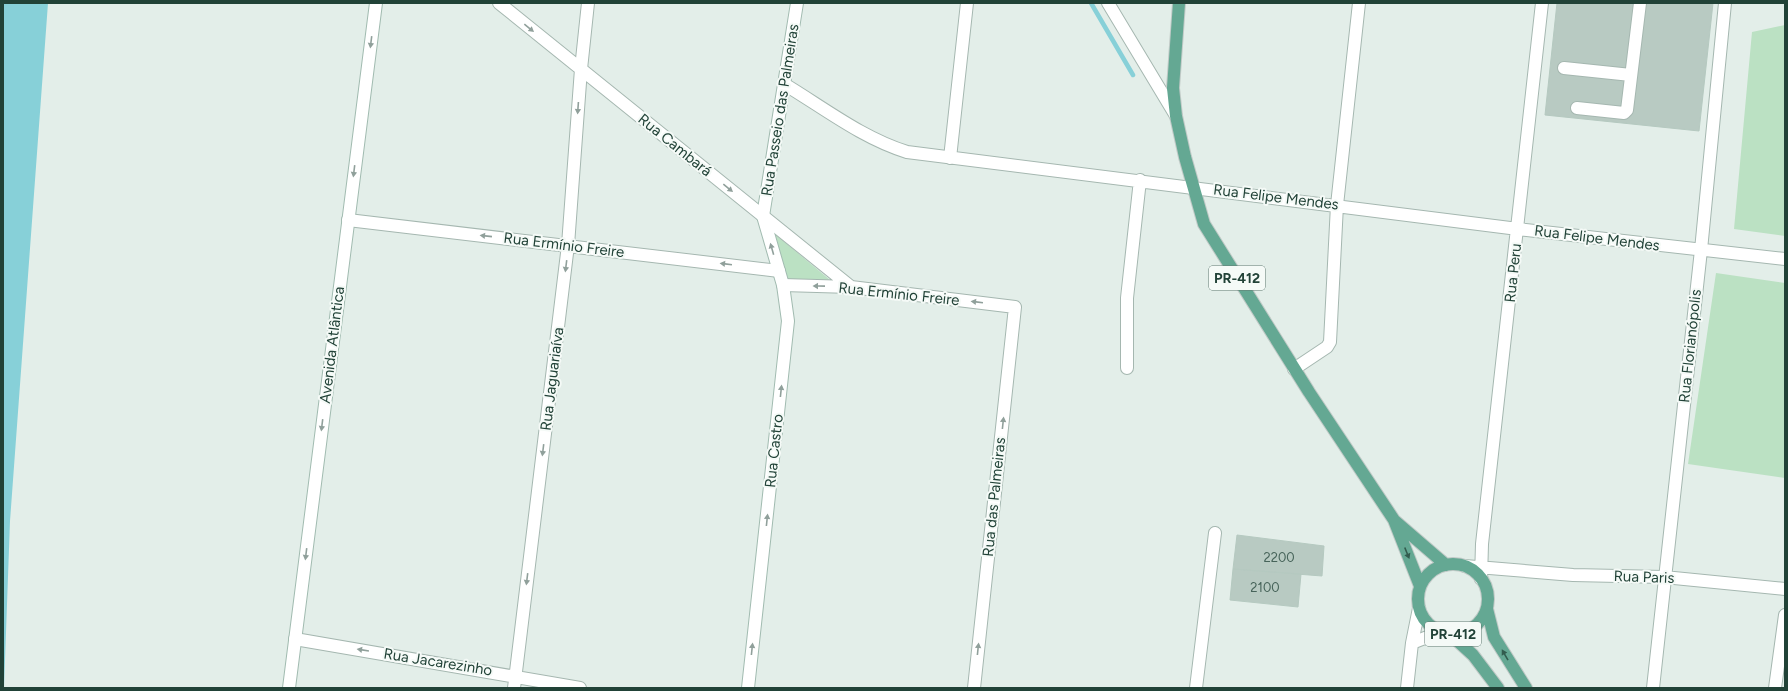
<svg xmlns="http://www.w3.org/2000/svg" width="1788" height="691" font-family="Figtree,sans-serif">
  <rect width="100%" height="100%" fill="#e3eee9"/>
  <path fill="#bbe1c3" d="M1785 25V236L1734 229 1752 32Z
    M775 234 830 280 788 279Z
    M1716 273 1785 283V478L1688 464Z"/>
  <path fill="#87d0d8" d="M3 3H48L10 521 4 688Z"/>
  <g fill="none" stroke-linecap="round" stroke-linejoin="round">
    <path stroke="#87d0d8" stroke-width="4.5" d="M1091 3 1133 75"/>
  </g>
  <path fill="#b8cac2" stroke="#b5c9c0" d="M1557 3H1713L1699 131 1545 115Z
    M1237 535 1324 546 1322 576 1233 569Z
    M1233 569 1301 574 1298 607 1230 600Z"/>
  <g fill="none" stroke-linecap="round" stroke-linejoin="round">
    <g stroke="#a5b7b0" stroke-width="14">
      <path id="street" d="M499 3 851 287
        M1108 3 1176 116
        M1564 68 1631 75
        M784 84C824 108 862 138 907 152L1518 229 1785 259
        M1577 108 1624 113 1627 110 1640 3
        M950 158 967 3
        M348 220 779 271
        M783 285 851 287 1015 307 974 688
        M1127 368V298L1140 180
        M1294 369 1327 347 1330 342 1337 205 1359 3
        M1465 566 1573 575 1664 577 1785 589
        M1481 579 1482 544 1542 3
        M295 639 580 688
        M1412 643 1440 632
        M514 688 568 245 581 69 588 3
        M1196 688 1215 533
        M1407 688 1412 643 1419 608
        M1653 688 1701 250 1725 3
        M1775 688 1785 615"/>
    </g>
    <g stroke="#a1bbb0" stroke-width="14">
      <path id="secondary" d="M289 688 376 3
        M748 688 788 321 783 285 763 216 797 3"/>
    </g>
    <g stroke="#c1cac7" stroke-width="14">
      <path id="primary" d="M1179 3 1173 88 1176 116 1185 157 1204 224 1309 392 1394 520 1420 586
        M1395 521 1446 565
        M1418 599a35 35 0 1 1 70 0a35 35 0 1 1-70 0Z
        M1487 609 1494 637 1526 688
        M1451 635 1473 655 1498 688"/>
    </g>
    <use href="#street" stroke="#fff" stroke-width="12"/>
    <use href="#secondary" stroke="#fff" stroke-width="12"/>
    <use href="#primary" stroke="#64a893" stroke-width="12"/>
  </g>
  <defs><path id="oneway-solid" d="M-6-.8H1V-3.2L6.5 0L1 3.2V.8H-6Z"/></defs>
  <g fill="#90a09b">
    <use href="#oneway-solid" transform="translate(529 28) rotate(39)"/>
    <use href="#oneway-solid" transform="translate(371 42) rotate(97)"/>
    <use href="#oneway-solid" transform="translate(578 108) rotate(94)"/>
    <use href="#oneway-solid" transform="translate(354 171) rotate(97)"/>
    <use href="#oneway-solid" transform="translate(728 188) rotate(39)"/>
    <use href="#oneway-solid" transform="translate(486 236) rotate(-174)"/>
    <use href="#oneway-solid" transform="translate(772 249) rotate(-106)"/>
    <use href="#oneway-solid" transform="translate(726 264) rotate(-173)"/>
    <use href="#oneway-solid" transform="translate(566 266) rotate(97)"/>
    <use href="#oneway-solid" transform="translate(819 286) rotate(-179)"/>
    <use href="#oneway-solid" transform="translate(977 302) rotate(-173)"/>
    <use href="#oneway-solid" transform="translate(781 391) rotate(-84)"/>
    <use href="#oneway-solid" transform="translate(1003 423) rotate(-84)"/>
    <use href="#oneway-solid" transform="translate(322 425) rotate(97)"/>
    <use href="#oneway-solid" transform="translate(543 450) rotate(97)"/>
    <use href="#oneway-solid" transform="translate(767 520) rotate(-84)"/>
    <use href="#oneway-solid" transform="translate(306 554) rotate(97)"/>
    <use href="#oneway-solid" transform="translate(527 579) rotate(97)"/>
    <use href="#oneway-solid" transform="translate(752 649) rotate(-84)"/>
    <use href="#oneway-solid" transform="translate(978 649) rotate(-84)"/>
    <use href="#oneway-solid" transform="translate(363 650) rotate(-171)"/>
  </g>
  <g fill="#325c4e">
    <use href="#oneway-solid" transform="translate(1407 553) rotate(68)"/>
    <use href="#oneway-solid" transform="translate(1505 655) rotate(-120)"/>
  </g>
  <g text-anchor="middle" stroke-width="4" stroke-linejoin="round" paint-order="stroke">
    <g font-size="13" fill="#47645a">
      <text x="1279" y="562">2200</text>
      <text x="1265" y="592">2100</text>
    </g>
    <g fill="#f5faf7" stroke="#617971" stroke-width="1">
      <rect x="1209" y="266" width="56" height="24" rx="3"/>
      <rect x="1425" y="622" width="56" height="24" rx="3"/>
    </g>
    <g font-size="14" font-weight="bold" fill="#214237">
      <text x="1237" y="283">PR-412</text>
      <text x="1453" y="639">PR-412</text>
    </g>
    <g font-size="15" fill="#214237" stroke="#f5faf7">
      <text transform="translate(780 110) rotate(-81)" y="5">Rua Passeio das Palmeiras</text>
      <text transform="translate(675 145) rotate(39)" y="5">Rua Cambará</text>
      <text transform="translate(1276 197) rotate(7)" y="5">Rua Felipe Mendes</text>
      <text transform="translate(1597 238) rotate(7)" y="5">Rua Felipe Mendes</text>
      <text transform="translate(564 245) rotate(7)" y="5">Rua Ermínio Freire</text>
      <text transform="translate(1513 273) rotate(-84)" y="5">Rua Peru</text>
      <text transform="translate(899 294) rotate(6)" y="5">Rua Ermínio Freire</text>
      <text transform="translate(332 345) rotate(-83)" y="5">Avenida Atlântica</text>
      <text transform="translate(1690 346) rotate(-84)" y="5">Rua Florianópolis</text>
      <text transform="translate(552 379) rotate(-83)" y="5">Rua Jaguariaíva</text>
      <text transform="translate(774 451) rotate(-84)" y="5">Rua Castro</text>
      <text transform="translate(994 497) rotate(-84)" y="5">Rua das Palmeiras</text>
      <text transform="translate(1644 577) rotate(2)" y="5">Rua Paris</text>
      <text transform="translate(438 662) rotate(9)" y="5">Rua Jacarezinho</text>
    </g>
  </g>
  <rect width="1788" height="691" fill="none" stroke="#214237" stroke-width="8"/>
</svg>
